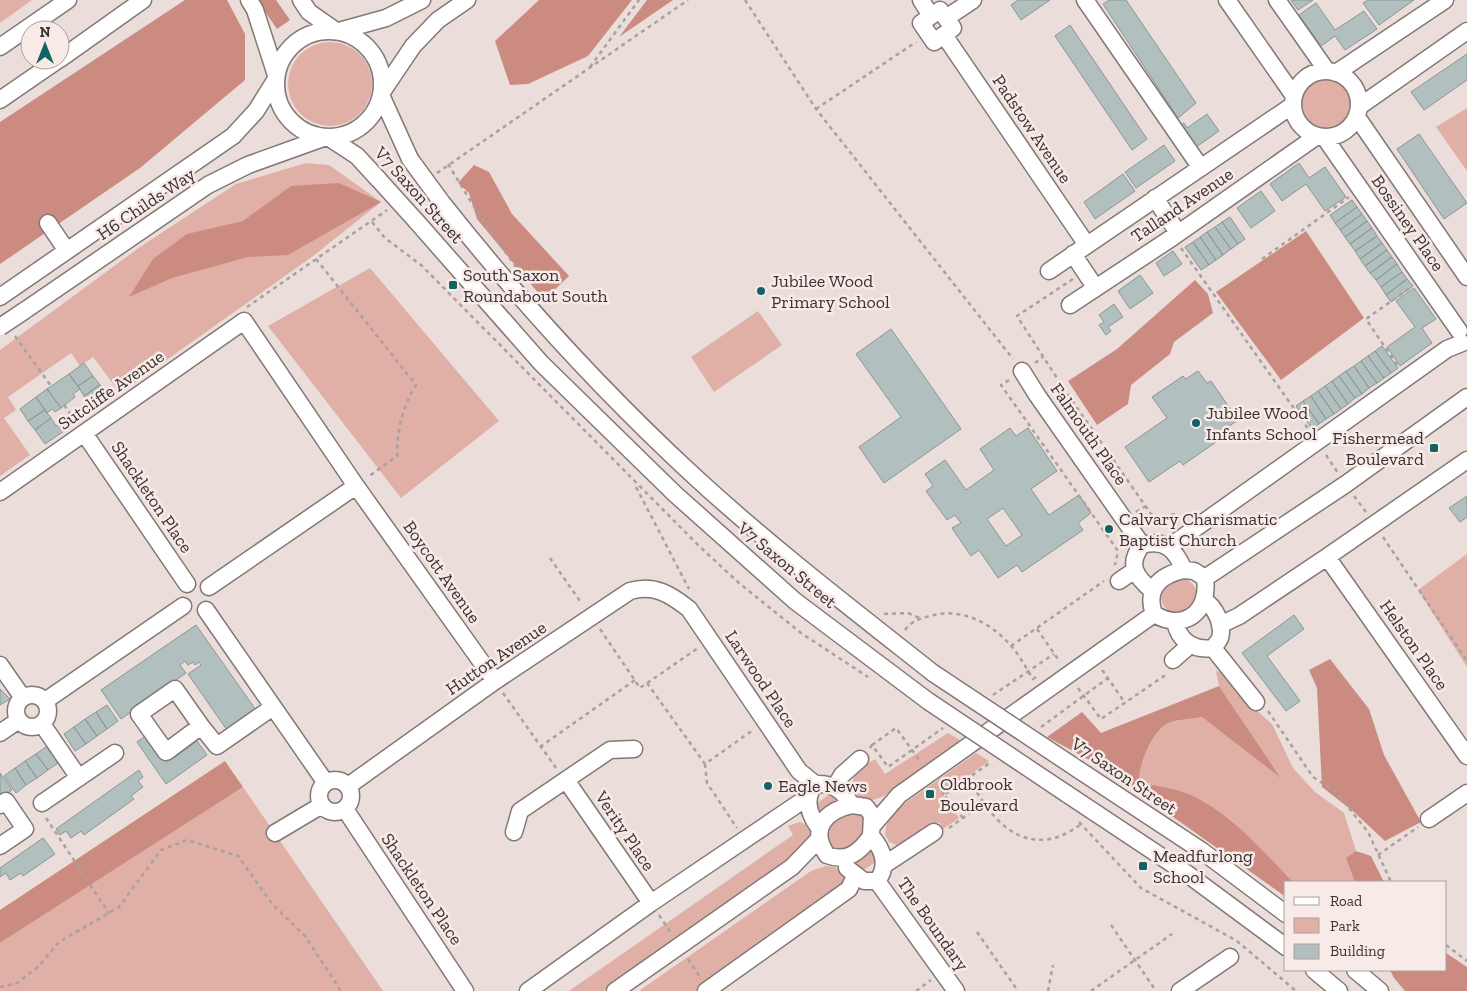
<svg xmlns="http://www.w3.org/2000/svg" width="1467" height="991" font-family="'Zilla Slab',serif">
  <rect width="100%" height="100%" fill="#eaddda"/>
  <path fill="#e0afa6" d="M0 0H32L0 23Z
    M288 84a42 42 0 1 1 84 0a42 42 0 1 1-84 0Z
    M1301 104a27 27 0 1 1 54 0a27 27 0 1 1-54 0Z
    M1467 108V171L1436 127Z
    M306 163 329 165 381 202 313 256 120 393 93 357 80 366 71 353 8 397 16 410 4 418 30 455 0 476V350L140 247 236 184Z
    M370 268 499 421 401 498 268 326Z
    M758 311 782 345 714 392 691 357Z
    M1467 554V667L1418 590Z
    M1161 596a18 18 0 1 1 36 0a18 18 0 1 1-36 0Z
    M1216 671 1227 673 1248 703 1272 724 1293 768 1315 792 1344 813 1356 851 1347 858 1355 882H1293L1238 828 1183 792 1139 781C1139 763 1153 728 1171 722 1181 719 1193 719 1202 717L1280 776 1219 686Z
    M948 733 963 742 884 796 873 800 859 798C845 777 857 770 875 759L885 774Z
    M976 753 989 761 942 795 959 818 943 829 939 822 905 844 899 846 889 842 885 834 888 818 894 811Z
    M243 787 383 991H0V943Z
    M831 793 840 802 821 815 816 804Z
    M849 814 861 815 865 820 862 841 842 851 830 849 826 835C830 823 837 818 849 814Z
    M800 822 807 825 814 836 789 866 603 991H569L793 835 788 826Z
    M874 849 879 860 862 871 854 863Z
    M826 866 835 867 844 876V884L839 891 696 991H639L811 871Z"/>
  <path fill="#cb8b80" d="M185 0H227L245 34V80L140 168 0 264V122Z
    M257 0H276L290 20 277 29Z
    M539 0H632L588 56 528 84 510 85 495 41Z
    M647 0H673L619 37Z
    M474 165 489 172 512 214 569 276 544 300 477 219 469 193 458 183Z
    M339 183 381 202 288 255 248 257 172 278 129 297 153 259 187 234 243 221 291 186Z
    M1306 231 1364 318 1281 380 1216 292Z
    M1195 280 1208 294 1213 313 1174 342 1170 354 1131 385 1128 404 1097 425 1068 381 1117 349Z
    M1330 659 1369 709 1384 755 1421 822 1385 841 1354 812 1322 787 1317 688 1309 670Z
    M1219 686 1281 778 1202 717C1193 719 1181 719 1171 722 1153 728 1139 763 1139 781 1153 786 1169 787 1183 792 1227 808 1261 850 1293 882H1286V897L1104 768 1047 737 1082 712 1101 733Z
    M225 761 243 787 0 943V910Z
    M1356 851 1371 856 1384 882H1355L1346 858Z
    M1446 953 1467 967V991H1405L1394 978 1390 970H1446Z"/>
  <path fill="#b1bfbf" stroke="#8a9797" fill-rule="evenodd" d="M1018 0H1050L1021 20 1011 5Z
    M1109 0H1126L1196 103 1178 118 1103 4Z
    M1291 0H1313L1298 10Z
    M1368 0H1414L1379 25 1363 3Z
    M1316 3 1335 30 1364 11 1377 29 1345 50 1335 36 1321 46 1299 15Z
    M1070 25 1147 139 1132 150 1055 36Z
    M1467 54V80L1424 110 1411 92Z
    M1207 114 1219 131 1192 150 1177 128 1184 123 1187 128Z
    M1419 134 1467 203 1444 219 1397 149Z
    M1164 145 1175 161 1136 188 1125 172Z
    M1299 163 1309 178 1325 167 1346 197 1325 211 1306 184 1282 201 1270 184Z
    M1123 174 1135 191 1095 219 1084 202Z
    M1261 191 1275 211 1251 228 1237 208Z
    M1352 200 1357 207 1335 223 1330 215Z
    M1357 207 1362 214 1340 230 1335 223Z
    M1362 214 1367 221 1345 237 1340 230Z
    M1230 217 1245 239 1238 244 1222 222Z
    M1367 221 1372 228 1350 244 1345 237Z
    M1222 222 1238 244 1231 249 1215 227Z
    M1215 227 1231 249 1223 255 1207 232Z
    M1372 228 1377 236 1355 251 1350 244Z
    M1207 232 1223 255 1216 260 1200 237Z
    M1377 236 1382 243 1360 259 1355 251Z
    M1200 237 1216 260 1209 265 1193 242Z
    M1193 242 1209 265 1201 270 1185 247Z
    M1382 243 1387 250 1365 266 1360 259Z
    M1387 250 1392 257 1370 273 1365 266Z
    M1173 251 1182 264 1164 276 1156 263Z
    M1392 257 1397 264 1376 280 1370 273Z
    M1397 264 1402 272 1381 287 1376 280Z
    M1402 272 1407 279 1386 295 1381 287Z
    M1140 275 1153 293 1130 309 1118 291Z
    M1407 279 1413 286 1391 302 1386 295Z
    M1414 288 1436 319 1422 328 1432 343 1400 366 1387 347 1415 327 1396 301Z
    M1114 304 1123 317 1108 327 1111 331 1106 335 1099 325 1104 322 1099 315Z
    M891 329 961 429 884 483 859 447 901 417 856 354Z
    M1382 346 1398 368 1391 373 1375 351Z
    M1375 351 1391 373 1384 378 1368 356Z
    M1368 356 1384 378 1377 383 1361 361Z
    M1361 361 1377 383 1369 388 1354 366Z
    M84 363 93 376 78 386 69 374Z
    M1354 366 1369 388 1362 394 1346 371Z
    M1198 371 1207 383 1211 381 1238 420 1228 427 1232 431 1183 465 1180 461 1149 482 1125 447 1167 418 1152 397 1183 376 1186 379Z
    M1346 371 1362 394 1355 398 1339 376Z
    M69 374 80 389 73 394 75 397 61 408 47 389Z
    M93 376 100 385 84 396 78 386Z
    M1339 376 1355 398 1348 404 1332 381Z
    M1332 381 1348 404 1341 409 1325 386Z
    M100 385 110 399 91 413 86 405 89 403 84 396Z
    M1325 386 1341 409 1334 414 1318 391Z
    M47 389 61 408 55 412 52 409 47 413 36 397Z
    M1318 391 1334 414 1326 419 1311 396Z
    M1311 396 1326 419 1319 424 1303 401Z
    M36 397 45 410 28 421 20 409Z
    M1303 401 1319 424 1312 429 1296 406Z
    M45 410 51 418 35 430 28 421Z
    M51 418 56 426 59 424 64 431 45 444 35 430Z
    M1010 428 1016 436 1028 428 1057 471 1031 489 1049 515 1079 495 1091 513 1078 523 1083 530 1022 572 1017 565 998 578 979 550 971 556 952 528 961 523 955 515 947 520 926 491 933 486 925 474 945 460 966 490 994 470 980 449ZM1003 508 1022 535 1006 546 987 519Z
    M1467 496V517L1460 522 1449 508Z
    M1294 615 1304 629 1267 656 1300 701 1286 711 1242 653Z
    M196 625 256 710 227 730 188 674 201 665 199 662 195 665 193 662 188 665 185 661 180 665 186 673 121 719 101 690Z
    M0 689 10 699 0 705Z
    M107 705 118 721 107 729 96 712Z
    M96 712 107 729 97 736 85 719Z
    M85 719 97 736 86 744 74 727Z
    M74 727 86 744 75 751 64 734Z
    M150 733 175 757 197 741 207 755 166 784 137 742Z
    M47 746 58 763 48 770 36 754Z
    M36 754 48 770 37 778 25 761Z
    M25 761 37 778 26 785 15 768Z
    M15 768 26 785 16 793 4 776Z
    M139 770 143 777 138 781 143 787 131 796 134 799 84 835 81 831 71 838 66 831 60 835 56 829Z
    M0 773 12 790 0 799Z
    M43 838 55 854 23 876 21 873 10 880 6 873 0 877V868Z"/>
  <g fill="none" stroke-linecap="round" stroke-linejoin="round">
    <g stroke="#837875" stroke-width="19">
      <path id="minor" d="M249 0 255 10 276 75
        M301 0 309 12 336 31
        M921 0 931 16
        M1085 0 1201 168
        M1227 0 1294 96
        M1277 0 1327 71
        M940 10 953 28 934 42 921 23Z
        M946 18 973 0
        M339 31 386 18 422 0
        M276 84a53 53 0 1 1 106 0a53 53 0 1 1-106 0Z
        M944 35 1087 245
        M0 47 68 0
        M60 59 143 0
        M1293 104a33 33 0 1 1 66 0a33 33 0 1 1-66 0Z
        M1336 73 1445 0
        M382 92 413 46 438 20 467 0
        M381 95 410 159
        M0 100 58 60
        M1360 106 1467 31
        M1357 117 1467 277
        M328 137 357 156 379 180
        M1325 138 1459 331
        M1155 198 1178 233
        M443 204C520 301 603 392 694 476 770 546 852 609 933 673
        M417 222 541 363 675 494 795 601 928 701
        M48 223 67 251
        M1073 254 1095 287
        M1049 271 1293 105
        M0 297 233 136 256 111 276 79
        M1070 305 1173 237 1317 136
        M24 311 208 185 248 165 326 137
        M1022 371 1037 395 1142 545
        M84 433 187 584
        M0 492 244 321 356 486 495 681
        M1169 547 1447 349 1462 343
        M1327 557 1467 756
        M1184 570 1194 571 1205 578C1210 612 1184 632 1154 614 1145 589 1160 575 1184 570Z
        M1205 578 1346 484 1467 397
        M1119 581 1135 570
        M209 587 356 486
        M1153 591C1135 577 1127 564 1142 545 1165 539 1175 549 1184 570
        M206 610 326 783
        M1175 621C1178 640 1193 651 1213 648 1215 645 1219 641 1220 638 1224 625 1215 607 1205 601
        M1220 625 1239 616 1327 557 1467 460
        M1213 648 1256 702
        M1173 660 1190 645
        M0 665 23 698
        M16 711a16 16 0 1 1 32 0a16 16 0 1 1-32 0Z
        M45 701 183 606
        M42 724 79 778
        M201 726 175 689 139 714 166 752 201 726 217 746 273 707
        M0 733 19 720
        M1079 770 1202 851 1286 914
        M566 780 651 903
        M319 796a16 16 0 1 1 32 0a16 16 0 1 1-32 0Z
        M348 786 495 681 630 591C654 584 670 594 689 609L799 771 815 784
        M835 787 842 775 860 759
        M1067 794 1186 873 1286 947
        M42 803 115 753
        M0 805 6 801 25 829 0 846
        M852 805 866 807 872 815 871 836C860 852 847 863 827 855 809 829 825 811 852 805Z
        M345 809 465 991
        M1429 819 1467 793
        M873 825 899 795 1154 614
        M819 828C808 813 804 799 815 784 833 783 842 790 852 805
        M514 832 520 811 610 750 634 749
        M275 833 322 805
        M884 865 934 832
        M847 868 864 881H877C889 866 883 849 871 836
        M877 881 956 991
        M1314 970 1339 991
        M1355 970 1380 991
        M528 991 651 903 799 803 807 801
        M615 991 792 867 818 840
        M706 991 849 889 855 876
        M1180 991 1230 957"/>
    </g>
    <path stroke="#aaa09e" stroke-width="2.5" stroke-dasharray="4 4" stroke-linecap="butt" d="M745 0 816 109 1013 359
      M590 67 639 0
      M816 109 916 42
      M448 164 481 218 516 267
      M437 173 688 0
      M372 222 385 238 421 265 698 545 739 583 801 633 868 677
      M1181 248 1309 430
      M316 259 416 385C402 407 397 431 397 456L368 477
      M1262 259 1349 197
      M1073 279 1017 316 1064 389 1151 514 1155 518 1175 514
      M247 307 387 210
      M15 336 51 386
      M1035 363 1043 357
      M1397 365 1366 319 1410 288
      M1009 380 1001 385 1118 551 1115 565
      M64 405 75 420
      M1326 455 1338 473
      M636 487 689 589
      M1354 496 1366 512
      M1136 512 1146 506
      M1383 537 1467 661
      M550 558 582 604
      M884 614 908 613 920 618
      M600 629 640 688 698 648
      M1037 629 1060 662
      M905 630C912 620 922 618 934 615 963 608 993 624 1012 647 1020 656 1026 668 1033 679L1039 675
      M1011 646 1104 581
      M1102 672 1103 671 1125 703
      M647 683 705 764 753 730
      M1078 688 1101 719 1167 674
      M503 693 556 768
      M993 695 1054 654
      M1268 711 1313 777 1336 792 1368 832 1391 882
      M1041 727 1108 678
      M872 745 896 728 920 761
      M540 747 635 680
      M870 748 872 745 888 767 943 728
      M705 764 707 783 737 828
      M968 779 984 803
      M938 786 944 795
      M46 818 109 913
      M963 818 944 795 991 762
      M1079 822 1141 888 1237 941 1296 991
      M949 828 984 803C1009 840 1043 853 1081 824
      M1378 855 1418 827
      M659 915 671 933
      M1111 925 1156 991
      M977 932 1018 991
      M1446 945 1467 961
      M688 959 700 977
      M0 987 17 983 38 967 59 942 119 907 161 850 187 840 238 856 273 905 305 936 341 991
      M916 991 931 980
      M1048 991 1053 965
      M1091 991 1172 934"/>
    <use href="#minor" stroke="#fff" stroke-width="16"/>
    <g stroke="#837875" stroke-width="19" stroke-linecap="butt">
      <path id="minor-bridge" d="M410 159 443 204
        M379 180 417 222
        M0 327 24 311
        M933 673 1079 770
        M928 701 1067 794"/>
    </g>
    <use href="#minor-bridge" stroke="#fff" stroke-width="16"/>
  </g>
  <g fill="#136364" stroke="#f8eae7" stroke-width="2">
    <rect x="448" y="280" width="10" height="10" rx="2.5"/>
    <circle cx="761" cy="291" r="5"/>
    <circle cx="1196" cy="423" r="5"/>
    <rect x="1429" y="443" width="10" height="10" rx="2.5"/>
    <circle cx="1109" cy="529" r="5"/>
    <circle cx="768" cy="786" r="5"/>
    <rect x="925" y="789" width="10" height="10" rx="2.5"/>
    <rect x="1138" y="861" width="10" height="10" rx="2.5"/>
  </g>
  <g text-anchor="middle" stroke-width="5" stroke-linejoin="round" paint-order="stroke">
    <g font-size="18" fill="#383332" stroke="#f8eae7">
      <text transform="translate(1032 129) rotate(56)" y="6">Padstow Avenue</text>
      <text transform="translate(419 195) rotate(48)" y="6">V7 Saxon Street</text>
      <text transform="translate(146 204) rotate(-34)" y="6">H6 Childs Way</text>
      <text transform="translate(1182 205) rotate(-34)" y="6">Talland Avenue</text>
      <text transform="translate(1408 223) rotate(55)" y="6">Bossiney Place</text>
      <text transform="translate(111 390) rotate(-35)" y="6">Sutcliffe Avenue</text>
      <text transform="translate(1089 434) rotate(55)" y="6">Falmouth Place</text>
      <text transform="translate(152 497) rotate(56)" y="6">Shackleton Place</text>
      <text transform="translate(787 565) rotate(40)" y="6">V7 Saxon Street</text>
      <text transform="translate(442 572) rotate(55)" y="6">Boycott Avenue</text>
      <text transform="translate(1414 645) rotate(55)" y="6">Helston Place</text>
      <text transform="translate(496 658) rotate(-34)" y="6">Hutton Avenue</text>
      <text transform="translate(761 679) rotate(56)" y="6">Larwood Place</text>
      <text transform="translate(1124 776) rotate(34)" y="6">V7 Saxon Street</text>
      <text transform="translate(625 831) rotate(56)" y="6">Verity Place</text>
      <text transform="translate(422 889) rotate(56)" y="6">Shackleton Place</text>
      <text transform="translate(933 924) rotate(55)" y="6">The Boundary</text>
    </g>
    <g font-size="18" fill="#383332" stroke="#f8eae7" text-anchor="start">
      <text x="463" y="281">South Saxon<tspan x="463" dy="21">Roundabout South</tspan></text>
      <text x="771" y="287">Jubilee Wood<tspan x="771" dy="21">Primary School</tspan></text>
      <text x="1206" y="419">Jubilee Wood<tspan x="1206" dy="21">Infants School</tspan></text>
      <text x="1424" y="444" text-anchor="end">Fishermead<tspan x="1424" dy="21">Boulevard</tspan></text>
      <text x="1119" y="525">Calvary Charismatic<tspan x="1119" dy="21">Baptist Church</tspan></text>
      <text x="940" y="790">Oldbrook<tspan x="940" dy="21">Boulevard</tspan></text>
      <text x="778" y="792">Eagle News</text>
      <text x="1153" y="862">Meadfurlong<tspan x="1153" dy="21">School</tspan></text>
    </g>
  </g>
  <rect x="1284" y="881" width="162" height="90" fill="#f8eae7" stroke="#aba19f"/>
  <rect x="1294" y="897" width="25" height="8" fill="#ffffff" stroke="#aba19f"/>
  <text x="1330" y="906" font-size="15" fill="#383332">Road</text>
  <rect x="1294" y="918" width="25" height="15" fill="#e0afa6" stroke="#aba19f"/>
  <text x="1330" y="931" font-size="15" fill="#383332">Park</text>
  <rect x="1294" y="944" width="25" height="15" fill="#b1bfbf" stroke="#aba19f"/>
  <text x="1330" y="956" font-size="15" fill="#383332">Building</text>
  <g transform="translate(45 45)"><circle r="24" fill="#f8eae7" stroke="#aba19f"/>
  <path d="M0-4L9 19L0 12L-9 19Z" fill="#136364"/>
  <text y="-8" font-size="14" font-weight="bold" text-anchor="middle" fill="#383332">N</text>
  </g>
</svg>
